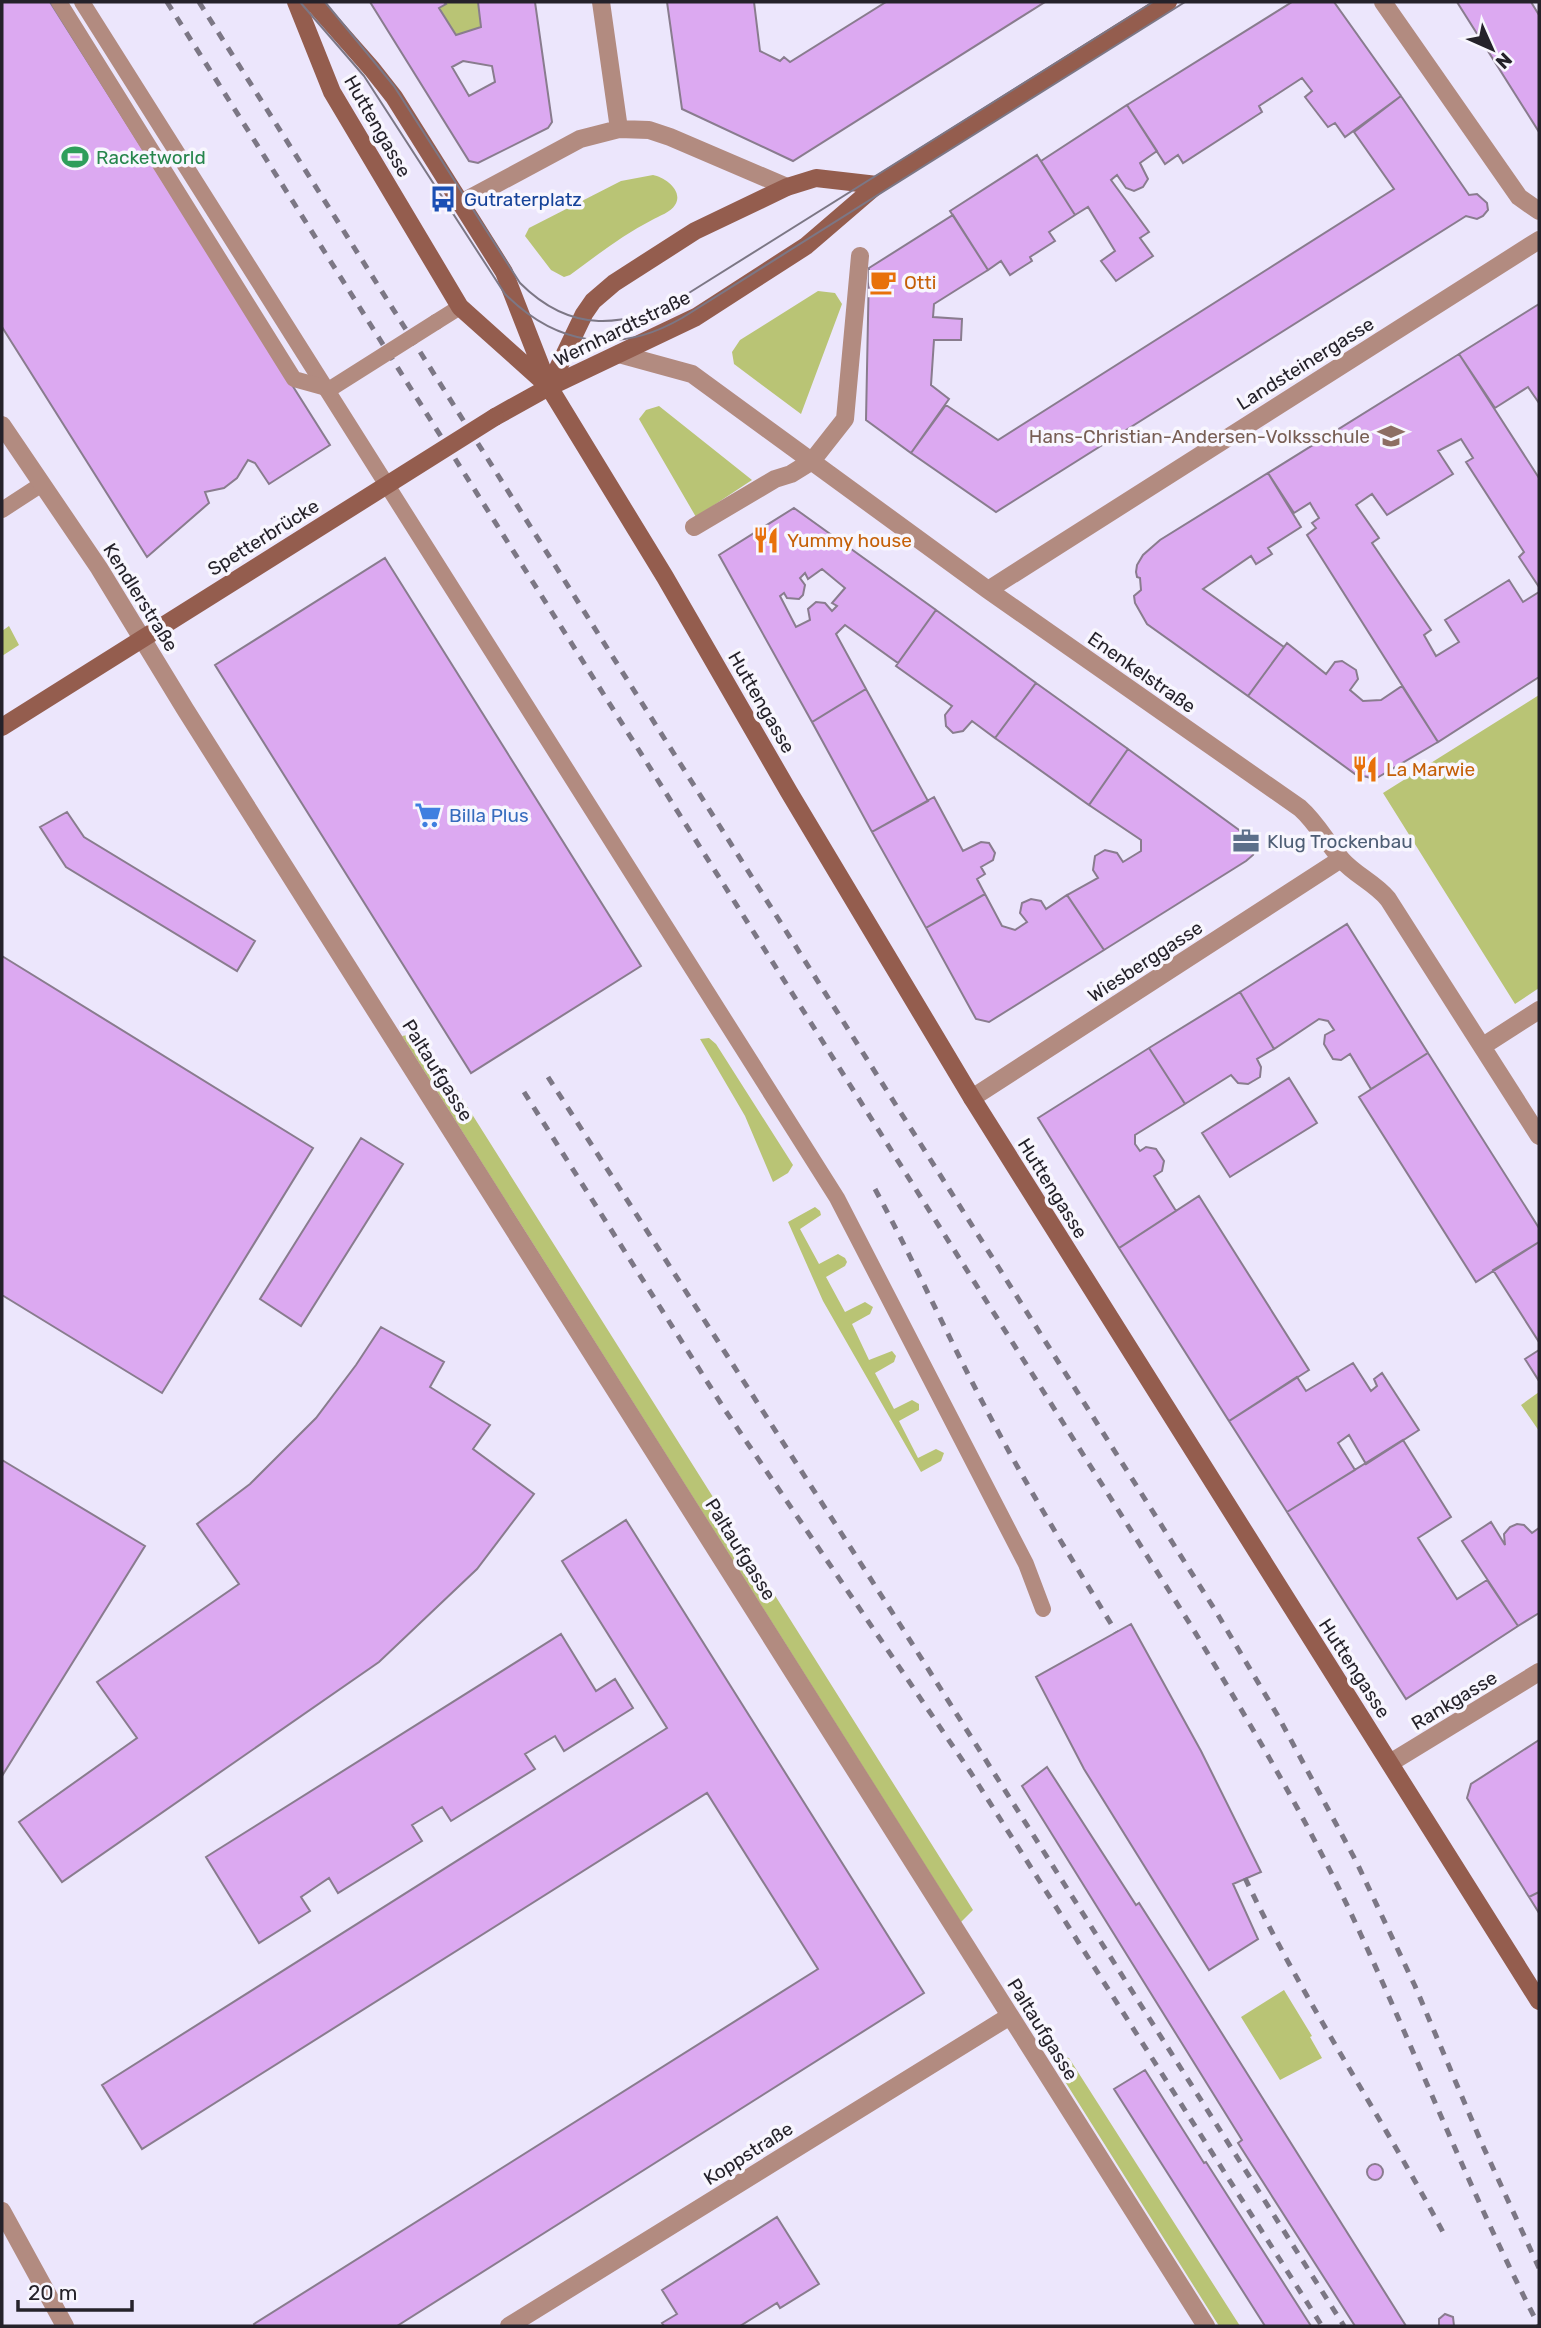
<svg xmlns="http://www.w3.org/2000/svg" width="1541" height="2328" font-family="Rubik,sans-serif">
  <rect width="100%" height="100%" fill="#ece6fc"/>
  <path fill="#b9c475" d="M444 2H478L481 27 456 35 439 8 445 4Z
    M653 175C665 177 684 191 675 205 671 212 659 216 652 220 623 235 597 255 570 275L564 277 551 270 525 236 529 228 621 181Z
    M818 291 835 293 842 304 801 414 734 364 732 352 740 340Z
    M659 406 752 480 696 517 639 419 646 410Z
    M9 626 19 645 2 656V631Z
    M1539 695V988L1515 1004 1383 793Z
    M408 1035 430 1052 441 1065 973 1910 961 1922 402 1036Z
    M709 1038 716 1044 793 1165 788 1173 773 1182 745 1116 700 1039Z
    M815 1207 820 1211 821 1215 800 1229 819 1264 838 1254 845 1258 847 1262 845 1266 826 1277 845 1312 865 1302 873 1307 870 1314 852 1324 869 1360 892 1351 896 1356 894 1362 875 1373 894 1409 912 1400 919 1404V1410L899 1421 918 1458 936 1449 944 1453 941 1461 921 1472 823 1301 788 1222Z
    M1539 1392V1431L1521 1405Z
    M1284 1990 1312 2036 1310 2037 1322 2058 1280 2080 1241 2017Z
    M1064 2057 1069 2058 1240 2326H1219L1054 2064Z"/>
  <path fill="#dca9f1" stroke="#897c8e" stroke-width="2" fill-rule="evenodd" d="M2 2H50L330 445 269 484 255 463 248 460 237 478 224 488 205 492 209 503 147 557 2 327Z
    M370 2H444L446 4 439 8 456 35 481 27 478 2H535L552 122 548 128 478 163 469 161ZM463 61 492 66 495 82 469 96 452 67Z
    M667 2H754L760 51 780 61 784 57 790 62 886 2H1045L793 161 682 109Z
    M1292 2H1334L1401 96 1345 137 1335 123 1328 127 1305 97 1312 91 1302 78 1259 106 1262 112 1183 163 1178 155 1165 164 1127 105Z
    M1457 2H1531L1539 15V132Z
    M1401 96 1469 195 1477 194 1487 203 1488 210 1483 216 1477 219 1466 216 996 512 911 453 946 405 998 440 1394 189 1354 132Z
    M1127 105 1157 151 1140 163 1148 179 1143 187 1134 191 1126 188 1117 175 1111 180 1149 232 1140 238 1153 256 1116 281 1101 261 1115 251 1088 207 1075 215 1041 161Z
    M1037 155 1075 215 1049 232 1055 241 1030 257 1032 261 1010 275 1001 261 988 270 950 211Z
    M953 215 988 270 934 304 933 317 962 319 961 340H934L931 385 949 399 911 453 866 420 869 268Z
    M1539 304V403L1528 387 1495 408 1459 354Z
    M1459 354 1539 478V587L1519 557 1524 552 1466 462 1473 458 1461 439 1438 451 1453 474 1387 515 1372 494 1356 505 1379 538 1372 543 1431 630 1424 635 1436 656 1459 642 1445 620 1509 580 1523 602 1539 592V677L1438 742 1307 535 1316 528 1312 523 1319 518 1310 503 1294 513 1268 473Z
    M1268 473 1301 527 1268 548 1272 554 1256 564 1251 556 1203 589 1284 647 1248 696 1147 624 1135 603 1134 596 1141 590 1140 578 1137 577 1136 572 1137 565 1143 555 1160 540Z
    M794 508 936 610 898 663 845 625 836 634 866 689 812 722 719 555ZM822 569 845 588 832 603 837 606 832 611 825 603 816 602 808 609 810 620 796 627 780 596 784 593 787 598 799 599 803 595 805 585 800 578 805 573 808 579Z
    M385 558 641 966 471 1073 215 665Z
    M936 610 1036 683 995 738 972 721 963 731 953 733 946 726 945 715 952 706 896 666Z
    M1287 643 1326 674 1335 662 1342 661 1356 670 1358 679 1350 690 1363 701 1381 700 1402 686 1438 742 1375 779 1355 774 1248 696Z
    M1036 683 1128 749 1089 805 995 738Z
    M866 689 928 801 872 832 812 722Z
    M1128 749 1250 838 1254 843 1255 849 1253 855 1246 861 1104 950 1067 895 1098 878 1093 870 1095 856 1105 850 1117 853 1123 862 1141 851V840L1089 805Z
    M934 797 963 851 981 842 989 843 995 853 993 860 981 867 985 874 977 879 985 894 926 928 872 832Z
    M67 812 84 837 255 941 237 971 66 867 40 827Z
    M985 894 1002 926 1015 930 1027 922 1020 913 1022 903 1031 899 1041 901 1046 909 1067 895 1104 950 989 1022 976 1019 926 928Z
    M1347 924 1428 1053 1371 1089 1350 1054 1341 1060 1333 1059 1324 1044 1325 1035 1334 1030 1328 1021 1319 1019 1274 1049 1240 992Z
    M2 956 313 1148 162 1393 2 1295Z
    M1240 992 1274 1049 1257 1059 1261 1067 1260 1077 1248 1084 1238 1083 1231 1075 1185 1104 1149 1048Z
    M1149 1048 1185 1104 1135 1135V1144L1140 1151 1146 1147 1156 1149 1164 1161 1162 1171 1154 1176 1176 1211 1119 1248 1038 1118Z
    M1428 1053 1539 1228V1242L1476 1282 1359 1097Z
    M1289 1078 1317 1123 1230 1177 1202 1133Z
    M361 1138 403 1164 301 1326 260 1299Z
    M1199 1196 1309 1370 1229 1421 1119 1248Z
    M1539 1242V1342L1493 1270Z
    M381 1327 444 1362 430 1387 490 1425 473 1449 534 1494 477 1569 379 1662 62 1882 19 1822 137 1738 97 1682 239 1584 197 1524 250 1484 316 1418 356 1365Z
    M1539 1350V1381L1525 1359Z
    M1353 1363 1371 1391 1377 1386 1374 1379 1382 1373 1419 1430 1366 1464 1349 1435 1338 1443 1355 1470 1287 1512 1229 1421 1297 1377 1306 1391Z
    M1403 1440 1451 1517 1418 1538 1457 1599 1487 1580 1518 1626 1406 1699 1287 1512Z
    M2 1460 145 1546 2 1776Z
    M626 1520 924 1993 397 2326H255L254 2324 818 1969 707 1793 142 2149 102 2085 667 1728 562 1561Z
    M1491 1522 1505 1545 1504 1534 1510 1527 1517 1524 1524 1525 1532 1533 1539 1528V1613L1518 1626 1462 1541Z
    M1131 1624 1201 1751 1261 1872 1233 1884 1258 1939 1209 1970 1084 1769 1036 1677Z
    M561 1634 596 1691 615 1679 633 1708 564 1751 555 1736 525 1754 535 1769 451 1821 442 1807 412 1825 422 1841 338 1893 329 1878 301 1897 310 1911 259 1943 206 1857Z
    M1539 1740V1892L1529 1897 1467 1798 1471 1784Z
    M1047 1767 1136 1905 1139 1903 1182 1970 1406 2326H1355L1238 2143 1242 2140 1022 1786Z
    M1539 1892V1913L1529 1897Z
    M1145 2070 1204 2163 1206 2162 1311 2326H1265L1114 2089Z
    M1367 2172a8 8 0 1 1 16 0a8 8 0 1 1-16 0Z
    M777 2217 819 2284 780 2308 777 2303 740 2326H664L662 2323 677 2314 662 2290Z
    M1445 2314 1453 2317 1454 2326H1439V2319Z"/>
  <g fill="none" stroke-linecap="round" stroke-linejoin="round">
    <path stroke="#b28b80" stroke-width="16" d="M82 2 837 1198 1026 1564 1043 1609
      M436 322 460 307
      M2 510 42 484"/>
    <path stroke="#b28b80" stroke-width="18" d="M601 2 619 129
      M1383 2 1519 197 1539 211
      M461 203 580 139 619 129 649 130 670 137 787 187
      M619 354 692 374 988 590 1300 808C1317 823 1327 843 1342 860 1355 875 1375 883 1388 899L1539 1136
      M2 425 99 568 185 709 1206 2326
      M694 527 775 479 791 474 812 461 845 419 860 256
      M988 590 1539 240
      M1483 1046 1539 1010
      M972 1098 1341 859
      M1390 1763 1539 1672
      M2 2211 65 2326
      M509 2326 1010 2016"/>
    <path stroke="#945d4e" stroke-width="18" d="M296 2 332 92 460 307 546 384
      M313 2 372 69 394 97 504 272 549 387 665 577 789 792 972 1098 1539 2001
      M549 387 584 314 593 301 614 283 695 231 787 187 816 178 877 185
      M495 417 549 387 696 317 806 246 877 185 1168 2"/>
    <path stroke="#7c7785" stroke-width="2" d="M300 2 364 76 505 294C557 346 618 355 682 318L1185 2
      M325 2 394 86 520 283C571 334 624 329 684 296L1153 2"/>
    <path stroke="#7c7785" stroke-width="5" stroke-dasharray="9 9" stroke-linecap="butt" d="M167 2 1190 1624C1251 1725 1312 1827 1361 1935 1421 2065 1473 2199 1539 2326
      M199 2 1215 1610 1278 1716 1356 1861 1415 1986 1482 2144 1539 2268
      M548 1077 899 1623 1344 2326
      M524 1092 725 1410 971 1773 1322 2326
      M875 1189C914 1261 947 1335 985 1407 1025 1484 1071 1558 1116 1632
      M1245 1878C1304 2002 1381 2115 1445 2236"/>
    <path stroke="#b28b80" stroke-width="16" d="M59 2 294 379 330 389 436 322"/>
    <path stroke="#945d4e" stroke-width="18" d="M2 727 495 417"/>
  </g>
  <defs>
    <g id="stadium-bare" transform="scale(2.1)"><path d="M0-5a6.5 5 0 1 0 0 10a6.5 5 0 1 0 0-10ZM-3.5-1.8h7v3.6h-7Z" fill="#2e9e5b" stroke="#f8f6fe" stroke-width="2.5" paint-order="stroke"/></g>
    <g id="bus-bare" transform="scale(2.1)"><path d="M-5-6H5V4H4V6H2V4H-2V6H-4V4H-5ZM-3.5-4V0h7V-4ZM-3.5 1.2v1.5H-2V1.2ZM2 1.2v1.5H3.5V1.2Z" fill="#1a4fb4" stroke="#f8f6fe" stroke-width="2.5" paint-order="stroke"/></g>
    <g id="cafe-bare" transform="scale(2.1)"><path d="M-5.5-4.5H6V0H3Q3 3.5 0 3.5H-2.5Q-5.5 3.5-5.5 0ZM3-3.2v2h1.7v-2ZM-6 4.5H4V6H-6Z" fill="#e8710a" stroke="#f8f6fe" stroke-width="2.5" paint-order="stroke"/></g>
    <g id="school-bare" transform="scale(2.1)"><path d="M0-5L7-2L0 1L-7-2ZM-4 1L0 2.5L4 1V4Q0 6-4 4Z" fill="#8d6e63" stroke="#f8f6fe" stroke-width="2.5" paint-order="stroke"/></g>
    <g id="restaurant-bare" transform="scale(2.1)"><path d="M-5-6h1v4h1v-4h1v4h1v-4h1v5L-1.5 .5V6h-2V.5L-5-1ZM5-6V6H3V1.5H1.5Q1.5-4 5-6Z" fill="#e8710a" stroke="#f8f6fe" stroke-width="2.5" paint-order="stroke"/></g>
    <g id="supermarket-bare" transform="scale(2.1)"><path d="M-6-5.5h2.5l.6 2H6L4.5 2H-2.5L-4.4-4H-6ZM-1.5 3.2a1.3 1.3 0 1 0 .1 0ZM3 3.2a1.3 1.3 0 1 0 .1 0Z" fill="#3f7fe0" stroke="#f8f6fe" stroke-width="2.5" paint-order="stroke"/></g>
    <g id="office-bare" transform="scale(2.1)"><path d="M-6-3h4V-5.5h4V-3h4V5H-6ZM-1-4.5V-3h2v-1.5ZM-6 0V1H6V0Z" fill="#5c6f8a" stroke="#f8f6fe" stroke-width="2.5" paint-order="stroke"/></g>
  </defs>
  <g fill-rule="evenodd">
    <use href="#stadium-bare" x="75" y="157"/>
    <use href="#bus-bare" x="443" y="199"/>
    <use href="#cafe-bare" x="883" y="282"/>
    <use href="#school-bare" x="1391" y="436"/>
    <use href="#restaurant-bare" x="766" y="540"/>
    <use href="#restaurant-bare" x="1365" y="769"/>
    <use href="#supermarket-bare" x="428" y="815"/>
    <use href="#office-bare" x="1246" y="841"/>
  </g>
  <g text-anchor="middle" stroke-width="7" stroke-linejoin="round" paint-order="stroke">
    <g font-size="19" fill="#25222a" stroke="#f8f6fe">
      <text transform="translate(378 126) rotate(60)" y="7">Huttengasse</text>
      <text transform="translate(622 328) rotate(-26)" y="7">Wernhardtstraße</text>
      <text transform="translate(1305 363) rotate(-32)" y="7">Landsteinergasse</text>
      <text transform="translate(263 537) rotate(-32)" y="7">Spetterbrücke</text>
      <text transform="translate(141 597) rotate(58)" y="7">Kendlerstraße</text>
      <text transform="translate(1142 672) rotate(35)" y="7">Enenkelstraße</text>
      <text transform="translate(762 702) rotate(60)" y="7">Huttengasse</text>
      <text transform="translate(1145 961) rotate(-33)" y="7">Wiesberggasse</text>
      <text transform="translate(438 1070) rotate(58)" y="7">Paltaufgasse</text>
      <text transform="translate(1053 1188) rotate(58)" y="7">Huttengasse</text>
      <text transform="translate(741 1549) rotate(58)" y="7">Paltaufgasse</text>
      <text transform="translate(1355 1668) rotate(57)" y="7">Huttengasse</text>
      <text transform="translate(1454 1700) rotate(-31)" y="7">Rankgasse</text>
      <text transform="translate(1043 2029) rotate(58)" y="7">Paltaufgasse</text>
      <text transform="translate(748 2153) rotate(-32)" y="7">Koppstraße</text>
    </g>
    <g font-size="19" fill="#27864d" stroke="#f8f6fe" text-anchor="start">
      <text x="96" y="164">Racketworld</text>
    </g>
    <g font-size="19" fill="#164399" stroke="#f8f6fe" text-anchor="start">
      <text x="464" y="206">Gutraterplatz</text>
    </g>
    <g font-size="19" fill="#c56008" stroke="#f8f6fe" text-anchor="start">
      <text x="904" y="289">Otti</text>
      <text x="787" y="547">Yummy house</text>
      <text x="1386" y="776">La Marwie</text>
    </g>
    <g font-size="19" fill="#785e54" stroke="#f8f6fe" text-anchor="end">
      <text x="1370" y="443">Hans-Christian-Andersen-Volksschule</text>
    </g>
    <g font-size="19" fill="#366cbe" stroke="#f8f6fe" text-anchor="start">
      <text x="449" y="822">Billa Plus</text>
    </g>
    <g font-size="19" fill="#4e5e75" stroke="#f8f6fe" text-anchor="start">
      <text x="1267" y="848">Klug Trockenbau</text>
    </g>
  </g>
  <rect width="1541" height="2328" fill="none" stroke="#25222a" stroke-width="7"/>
  <g transform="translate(1492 49) rotate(135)" stroke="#f8f6fe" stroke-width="5" paint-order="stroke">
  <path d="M0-5L12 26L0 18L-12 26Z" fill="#25222a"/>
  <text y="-10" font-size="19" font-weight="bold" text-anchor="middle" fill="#25222a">N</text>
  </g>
  <path d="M18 2300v10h114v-10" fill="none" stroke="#25222a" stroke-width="3.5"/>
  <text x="28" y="2300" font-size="21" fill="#25222a" stroke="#f8f6fe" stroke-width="5" paint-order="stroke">20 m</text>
</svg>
